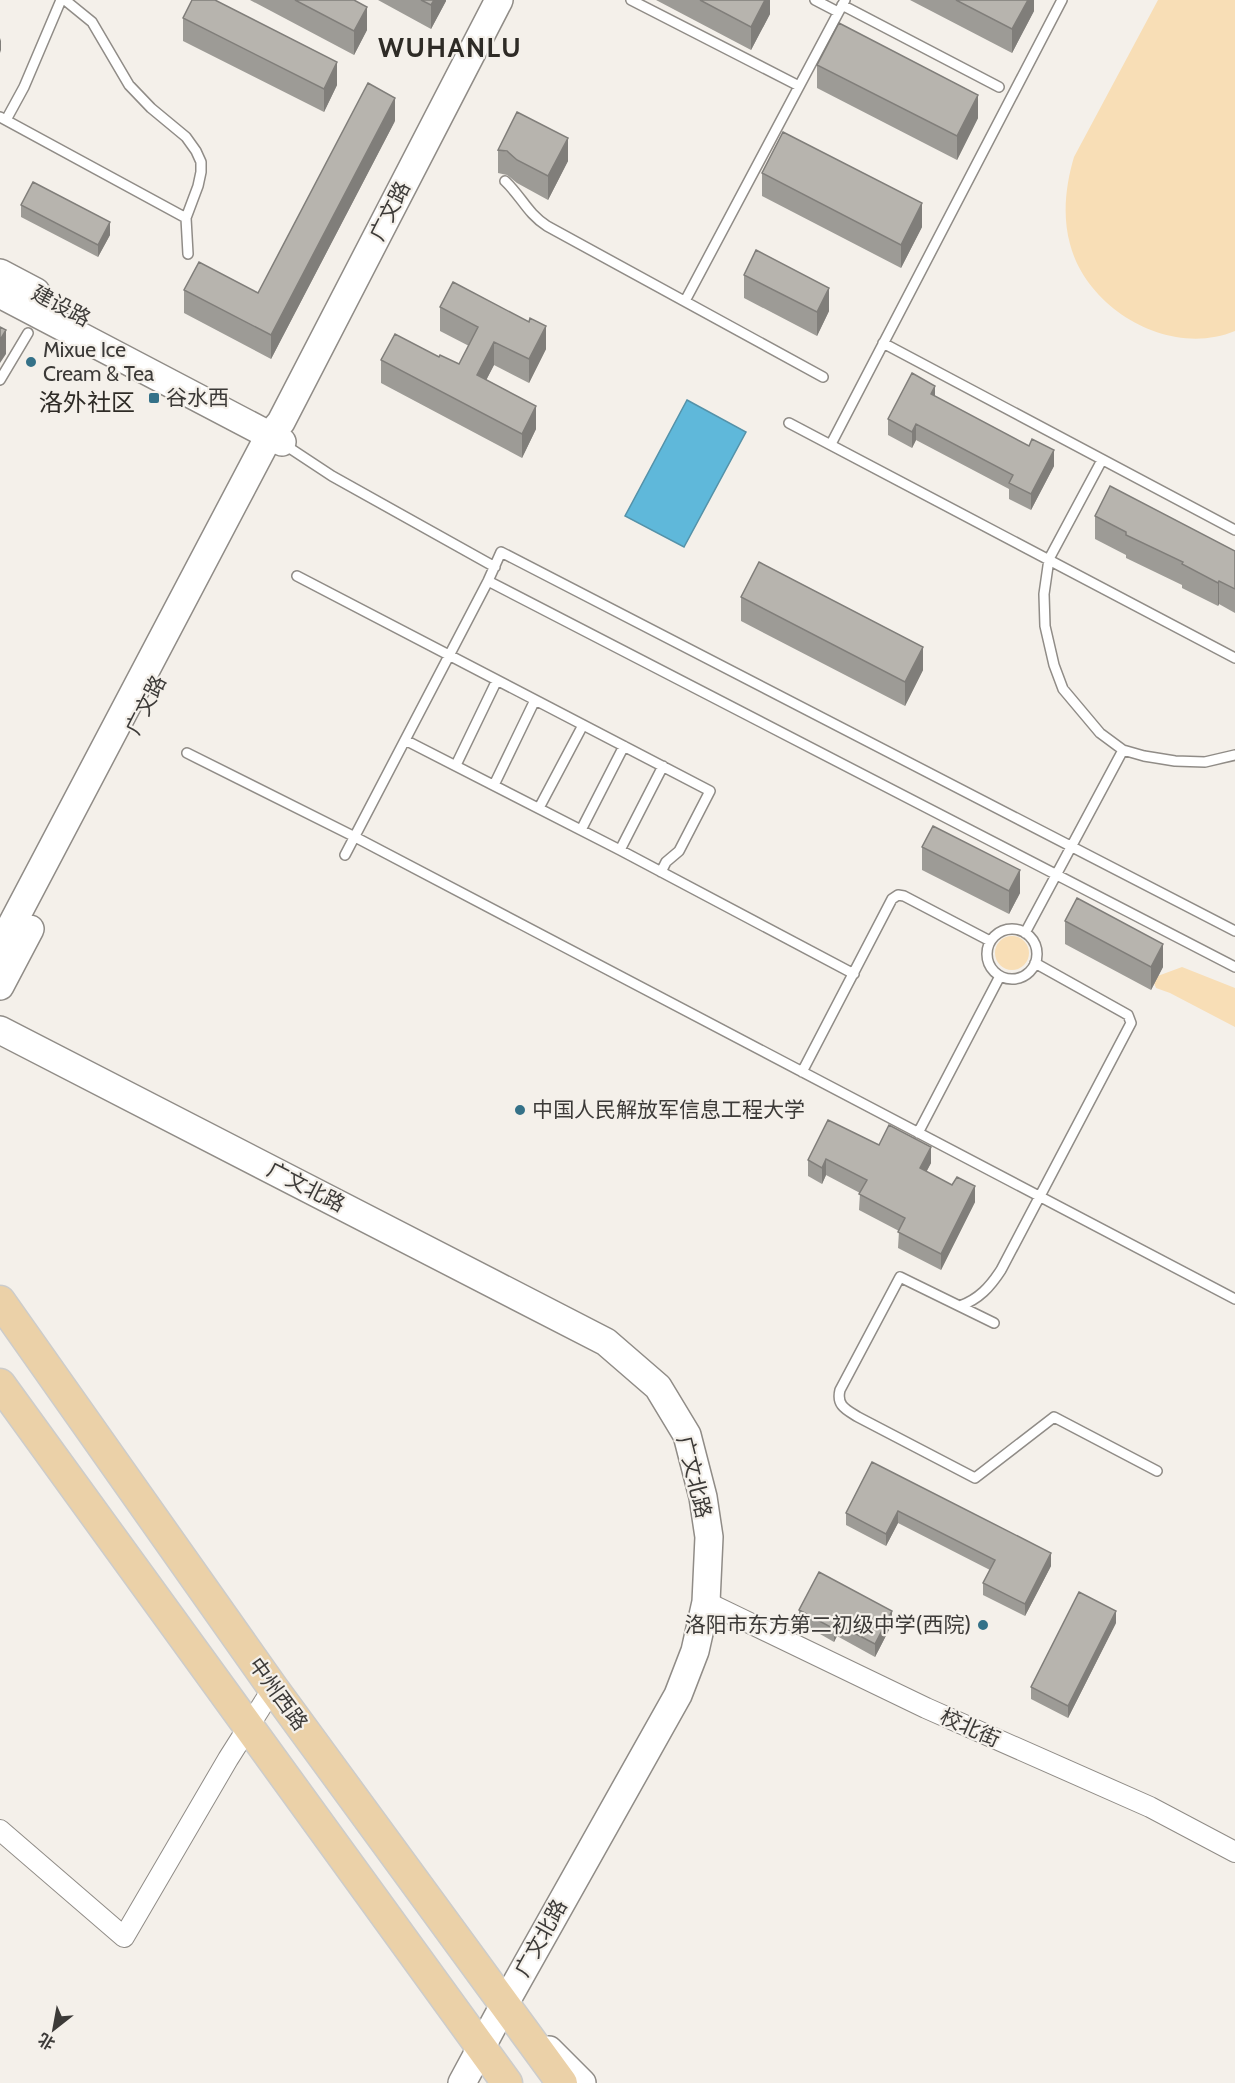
<svg xmlns="http://www.w3.org/2000/svg" width="1235" height="2083" font-family="Cabin,'Noto Sans SC',sans-serif">
  <rect width="100%" height="100%" fill="#f4f0ea"/>
  <path fill="#f8deb6" d="M1158 0H1235V331C1170 358 1087 310 1070 244 1062 215 1066 184 1074 157Z
    M995 953a17 17 0 1 1 34 0a17 17 0 1 1-34 0Z
    M1182 967 1235 988V1027L1170 993 1156 988 1154 983 1155 977Z"/>
  <path fill="#5fb8da" stroke="#5492a9" stroke-width="1.5" d="M687 400 746 432 684 547 625 516Z"/>
  <g fill="none" stroke-linecap="round" stroke-linejoin="round">
    <g stroke="#908c87" stroke-width="12">
      <path id="lane" d="M65 0 92 22 129 85 151 108 186 137 196 151 201 162V172L198 186 186 218 188 254
        M631 0 799 86
        M815 0 838 12
        M842 5 999 87
        M0 117 186 218
        M6 120 24 87 61 0
        M505 181C522 197 527 213 547 226L823 377
        M685 301 845 0
        M883 343 1235 530
        M0 380 28 333
        M789 423 1235 658
        M282 443 332 476 495 567
        M831 444 1062 0
        M1102 460 1049 559 1044 594 1045 626 1054 665 1063 689 1100 733 1123 750 1144 756 1175 761 1205 762 1235 755
        M297 576 710 791 679 851 666 862 661 872
        M488 581 1235 967
        M405 740 620 850 854 974
        M187 753 355 837 1235 1299
        M456 765 497 680
        M494 785 535 700
        M539 808 583 725
        M581 830 624 746
        M620 850 663 766
        M345 855 488 581 501 552 1235 931
        M987 954a25 25 0 1 1 50 0a25 25 0 1 1-50 0Z
        M1025 933 1123 750
        M802 1072 892 899 898 895 904 896 990 941
        M918 1133 1000 976
        M960 1306C979 1299 990 1287 1001 1270L1131 1023 1128 1015 1035 963
        M994 1323 900 1277 840 1390C836 1406 847 1410 858 1417L975 1478 1054 1417 1157 1471"/>
    </g>
    <g stroke="#908c87" stroke-width="22">
      <path id="street" d="M706 1602 926 1708 1150 1807 1235 1852
        M0 1830 124 1937 228 1759 273 1688"/>
    </g>
    <g stroke="#908c87" stroke-width="30">
      <path id="secondary" d="M0 273 36 292
        M0 294 282 442
        M0 947 269 436 281 422 499 0
        M0 986 30 929
        M0 1030 606 1342 658 1387 687 1435 703 1497 709 1537 706 1602 695 1651 678 1695 504 2005 462 2083
        M549 2050 582 2083"/>
    </g>
    <g stroke="#cccccb" stroke-width="33">
      <path id="primary" d="M0 1301 273 1688 562 2083
        M0 1384 507 2083"/>
    </g>
    <use href="#lane" stroke="#fff" stroke-width="9"/>
    <use href="#street" stroke="#fff" stroke-width="20"/>
    <use href="#secondary" stroke="#fff" stroke-width="27"/>
    <use href="#primary" stroke="#ebd1a8" stroke-width="30"/>
  </g>
  <path fill="#9d9b96" d="M250 0H354L367 30 354 55Z
    M378 0H446V1L431 29Z
    M656 0H770V14L751 50Z
    M910 0H1034V11L1012 53Z
    M183 18 337 85 324 112 183 41Z
    M817 65 978 118 957 160 817 88Z
    M395 121 271 359 184 313V290L258 293Z
    M498 150 568 161 548 200 517 183 507 175 498 173Z
    M762 173 922 227 901 268 762 196Z
    M21 205 110 235 98 257 21 217Z
    M744 275 829 311 817 336 744 298Z
    M440 307 546 349 529 383 494 365 486 380 536 429 522 458 381 383V360L439 357 459 364 469 346 440 331Z
    M935 397 1054 466 1031 510 1009 499V489L916 440 912 448 888 435V419Z
    M1095 516 1235 551V613L1219 604 1218 606 1182 588V585L1126 558V555L1095 539Z
    M741 597 923 670 905 706 741 621Z
    M922 847 1020 893 1009 914 922 870Z
    M1065 921 1163 967 1151 990 1065 944Z
    M879 1145 931 1163 926 1172 975 1202 941 1270 898 1248 899 1231 859 1210 860 1193 826 1175 822 1184 808 1176V1160Z
    M872 1462 1051 1566 1025 1616 983 1595V1583L990 1570 898 1523 886 1546 846 1525V1513Z
    M799 1610 892 1624 875 1657 837 1636 834 1642 799 1622Z
    M1116 1623 1068 1718 1031 1699V1687Z"/>
  <path fill="#807e7a" d="M434 0H446V1L431 29V5Z
    M765 0H770V14L751 50V27Z
    M1028 0H1034V11L1012 53V29Z
    M367 7V30L354 55V31Z
    M1 38V50L0 53V41Z
    M337 62V85L324 112V89Z
    M978 95V118L957 160V136Z
    M395 98V121L271 359V335Z
    M568 138V161L548 200V176Z
    M922 203V227L901 268V245Z
    M110 222V235L98 257V245Z
    M829 288V311L817 336V312Z
    M546 326V349L529 383V359Z
    M6 330V354L0 363V340Z
    M494 342V365L477 398V375Z
    M935 386V402L931 394Z
    M536 406V429L522 458V434Z
    M916 424V440L912 448V432Z
    M1054 450V466L1031 510V494Z
    M1219 581V604L1218 606V583Z
    M923 647V670L905 706V682Z
    M1020 870V893L1009 914V891Z
    M1163 944V967L1151 990V967Z
    M931 1147V1163L920 1184V1168Z
    M826 1159V1175L822 1184V1168Z
    M975 1186V1202L941 1270V1254Z
    M898 1511V1523L886 1546V1534Z
    M1051 1553V1566L1025 1616V1604Z
    M892 1611V1624L875 1657V1644Z
    M1116 1611V1623L1068 1718V1706Z
    M837 1624V1636L834 1642V1629Z"/>
  <path fill="#b7b4ae" stroke="#807e7a" stroke-width="1.5" d="M192 0H215L337 62 324 89 183 18Z
    M295 0H354L367 7 354 31Z
    M421 0H434L431 5Z
    M700 0H765L751 27Z
    M956 0H1028L1012 29Z
    M839 23 978 95 957 136 817 65Z
    M368 83 395 98 271 335 184 290 199 262 258 293Z
    M517 112 568 138 548 176 517 160 507 151 498 150Z
    M783 132 922 203 901 245 762 173Z
    M33 182 110 222 98 245 21 205Z
    M756 250 829 288 817 312 744 275Z
    M453 282 529 322 530 318 546 326 529 359 494 342 477 375 536 406 522 434 381 360 395 334 439 357 440 355 459 364 478 327 440 307Z
    M0 327 6 330 0 340Z
    M912 373 935 386 931 394 1029 446 1032 439 1054 450 1031 494 1009 483 1013 475 916 424 912 432 888 419Z
    M1110 486 1235 551V589L1219 581 1218 583 1182 564 1183 562 1126 535V532L1095 516Z
    M759 562 923 647 905 682 741 597Z
    M933 826 1020 870 1009 891 922 847Z
    M1077 898 1163 944 1151 967 1065 921Z
    M828 1120 879 1145 889 1125 931 1147 920 1168 952 1185 957 1177 975 1186 941 1254 898 1232 905 1218 859 1194 867 1180 826 1159 822 1168 808 1160Z
    M872 1462 1051 1553 1025 1604 983 1583 995 1560 898 1511 886 1534 846 1513Z
    M819 1572 892 1611 875 1644 837 1624 834 1629 799 1610Z
    M1079 1592 1116 1611 1068 1706 1031 1687Z"/>
  <g fill="#347188" stroke="#f4f0ea" stroke-width="2">
    <circle cx="31" cy="362" r="6"/>
    <rect x="148" y="392" width="12" height="12" rx="3"/>
    <circle cx="520" cy="1110" r="6"/>
    <circle cx="983" cy="1625" r="6"/>
  </g>
  <g text-anchor="middle" stroke-width="4.5" stroke-linejoin="round" paint-order="stroke">
    <g font-size="21" fill="#3c3a38" stroke="#f4f0ea">
      <text transform="translate(390 211) rotate(-63)" y="7">广文路</text>
      <text transform="translate(61 306) rotate(28)" y="7">建设路</text>
      <text transform="translate(146 705) rotate(-63)" y="7">广文路</text>
      <text transform="translate(306 1187) rotate(27)" y="7">广文北路</text>
      <text transform="translate(694 1477) rotate(76)" y="7">广文北路</text>
      <text transform="translate(278 1694) rotate(54)" y="7">中州西路</text>
      <text transform="translate(970 1728) rotate(24)" y="7">校北街</text>
      <text transform="translate(541 1938) rotate(-61)" y="7">广文北路</text>
    </g>
    <g font-size="21" fill="#3c3a38" stroke="#f4f0ea" text-anchor="start">
      <text x="43" y="357">Mixue Ice<tspan x="43" dy="24">Cream &amp; Tea</tspan></text>
      <text x="166" y="405">谷水西</text>
      <text x="532" y="1117">中国人民解放军信息工程大学</text>
      <text x="971" y="1632" text-anchor="end">洛阳市东方第二初级中学(西院)</text>
    </g>
    <g font-size="24" fill="#2e2b26" stroke="#f4f0ea">
      <text x="87" y="411">洛外社区</text>
    </g>
    <g font-size="27" font-weight="bold" letter-spacing="1.5" fill="#2e2b26" stroke="#f4f0ea">
      <text x="450" y="57">WUHANLU</text>
    </g>
  </g>
  <g transform="translate(54 2029) rotate(211)" stroke="#f4f0ea" stroke-width="4.5" paint-order="stroke">
  <path d="M0-4.5L10 22L0 15L-10 22Z" fill="#3c3a38"/>
  <text y="-9" font-size="16" font-weight="bold" text-anchor="middle" fill="#3c3a38">北</text>
  </g>
</svg>
